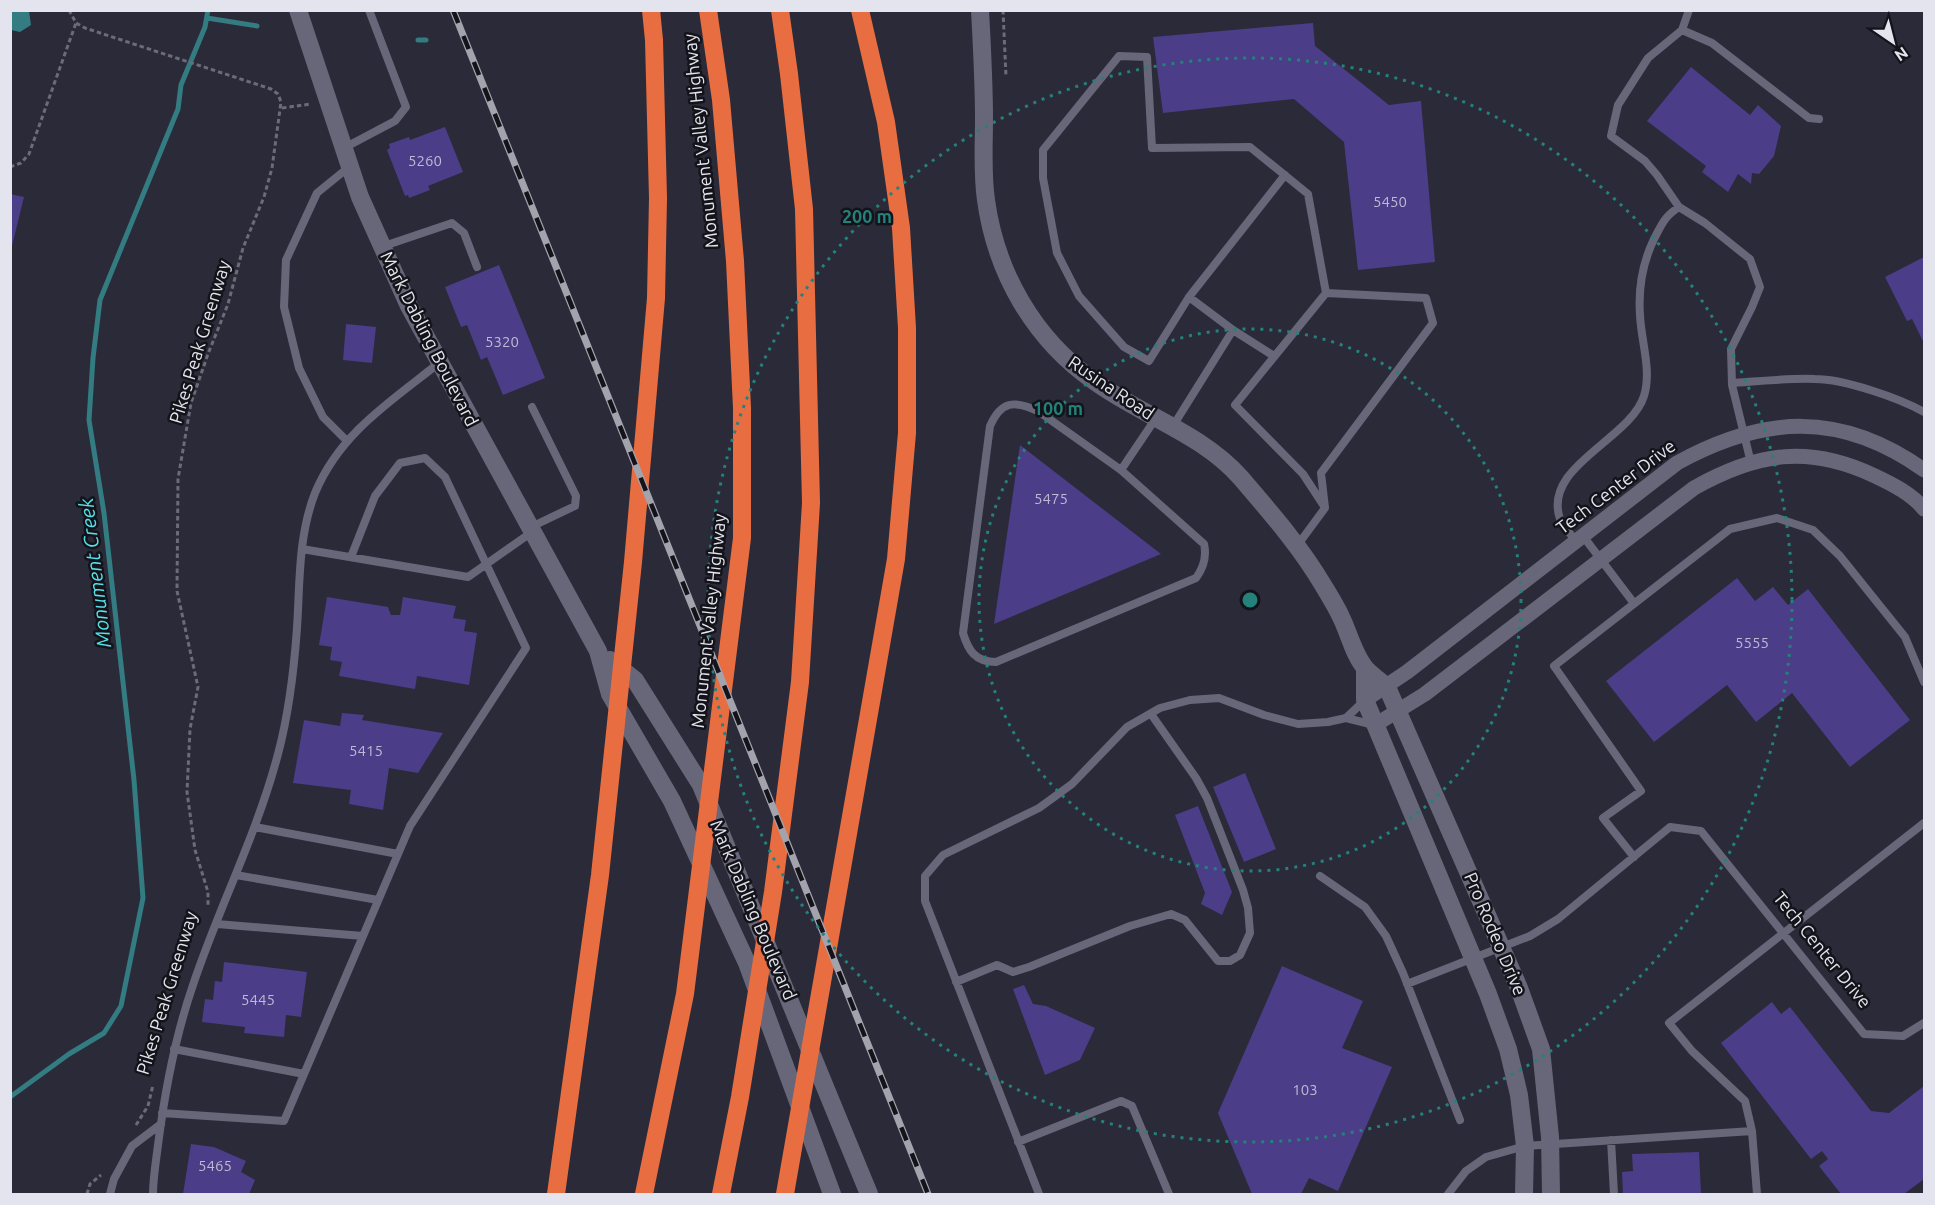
<svg xmlns="http://www.w3.org/2000/svg" width="1935" height="1205" font-family="Ubuntu,sans-serif">
  <rect width="100%" height="100%" fill="#2b2a39"/>
  <path fill="#337c81" d="M10 11H29L31 25 20 32 11 30Z"/>
  <g fill="none" stroke-linecap="round" stroke-linejoin="round">
    <path stroke="#337c81" stroke-width="5" d="M207 18 257 26
      M418 40H426
      M10 1097 69 1054 104 1033 121 1006 143 898 134 780 104 513 89 420 93 358 100 300 178 109 181 85 205 27 208 10"/>
  </g>
  <path fill="#4b3d87" d="M1313 23 1315 46 1389 105 1421 101 1435 262 1358 270 1344 142 1294 99 1163 113 1153 37Z
    M1691 67 1750 115 1758 105 1781 126 1774 156 1759 174 1752 173 1751 184 1738 174 1728 192 1702 172 1706 166 1647 121Z
    M445 127 463 172 428 186 430 190 409 198 408 195 405 196 387 150 390 148 389 144 409 137 410 140Z
    M10 194 24 197 11 250H10Z
    M1924 257V343L1912 319 1907 321 1885 277Z
    M499 265 545 378 503 395 487 357 481 360 467 325 461 327 445 287Z
    M346 324 376 327 372 363 343 360Z
    M1020 445 1161 554 994 624Z
    M1737 578 1755 601 1773 587 1788 605 1808 589 1910 720 1850 767 1792 693 1756 722 1727 685 1654 742 1606 681Z
    M327 597 388 607 391 615H400L403 597 456 606 453 618 466 620 464 631 477 633 469 685 417 676 415 689 339 676 342 662 330 660 332 647 319 645Z
    M342 713 364 715 362 720 443 733 418 773 389 768 383 810 349 804 351 790 293 783 304 720 340 726Z
    M1245 773 1276 849 1244 862 1213 787Z
    M1198 806 1232 892 1222 915 1201 904 1205 893 1175 815Z
    M224 962 307 972 301 1017 286 1015 284 1037 244 1033 245 1027 202 1022 205 999 213 1000 215 981 222 982Z
    M1282 966 1363 1001 1342 1048 1392 1067 1338 1191 1309 1178 1301 1194H1252L1218 1113Z
    M1024 985 1033 1004 1046 1006 1095 1028 1080 1060 1045 1075 1013 989Z
    M1772 1002 1781 1014 1790 1007 1871 1111 1889 1113 1924 1086V1179L1904 1194H1841L1819 1166 1828 1159 1822 1151 1811 1159 1721 1043Z
    M191 1144 214 1147 246 1161 241 1172 255 1180 249 1194H183Z
    M1699 1152 1701 1194H1623L1622 1172 1633 1171 1632 1154Z"/>
  <g fill="none" stroke-linecap="round" stroke-linejoin="round">
    <path stroke="#6c6b78" stroke-width="3" stroke-dasharray="4.5 3" stroke-linecap="butt" d="M69 10 76 23 85 28 271 89 278 94 281 102 272 168 264 197 243 248 228 304 208 354 191 403 178 479 177 591 198 687 190 729 187 792 195 850 208 892V907
      M1003 10 1006 77
      M282 108 311 104
      M10 167 21 163 29 154 76 23
      M136 1125 148 1106 153 1085
      M87 1194 90 1184 101 1175"/>
    <path stroke="#686779" stroke-width="8" d="M1689 10 1682 30 1648 58 1618 105 1611 136 1645 161 1657 175 1679 207 1705 223 1750 259 1760 287 1752 307 1731 349 1732 385 1751 463
      M1682 30 1712 43 1809 118 1819 119
      M344 148 395 121 406 107 369 10
      M384 246 452 223 464 233 477 267
      M1189 297 1285 175
      M1233 330 1274 356
      M1732 383C1760 381 1788 378 1815 379 1844 379 1899 398 1924 412
      M1173 426 1233 330 1189 297 1149 361 1124 347 1079 296 1057 253 1043 178V150L1119 56 1147 57 1152 148 1250 147 1308 194 1326 293 1426 298 1433 323 1321 473 1325 508 1297 546
      M347 441 323 417 299 368 284 307 286 260 317 193 349 167
      M1121 470 1038 411C1014 400 1001 401 990 426L963 633C968 650 975 662 996 662L1196 578C1204 567 1207 557 1204 544L1121 470 1156 418
      M1324 506 1303 474 1235 405 1326 293
      M531 527 575 506 576 496 532 407
      M1583 536 1633 602
      M1576 541C1571 534 1562 526 1560 519 1542 466 1630 440 1644 396 1652 370 1641 341 1640 315 1638 287 1642 264 1654 239 1662 224 1664 217 1679 207
      M302 549 468 577 532 532
      M1364 701 1346 718 1374 725
      M255 827 398 854
      M1634 857 1603 818 1641 791 1554 666 1730 529 1777 518 1813 530 1840 556 1905 637 1924 682
      M236 875 378 900
      M1320 876 1365 907 1386 936 1403 973 1460 1120
      M217 924 363 936
      M956 982 997 965 1013 972 1029 967 1130 926 1171 914 1185 920 1218 961H1230L1240 955 1250 933 1248 908 1243 890 1207 798 1196 778 1151 714
      M1407 984 1530 936 1558 919 1670 827 1701 831 1864 1034 1903 1036 1924 1023
      M174 1049 304 1074
      M162 1113 284 1121 410 826 526 648 445 477 425 458 400 463 375 496 351 557
      M1752 1131 1745 1101 1692 1051 1669 1023 1924 823
      M1611 1140 1614 1194
      M1018 1142 1121 1101 1132 1106 1169 1194
      M110 1194 114 1179 132 1146 161 1124
      M153 1194C153 1178 156 1161 158 1145 165 1090 175 1037 193 985 219 907 257 834 278 754 289 713 294 670 297 628 300 582 298 537 315 493 340 433 390 402 439 363
      M1039 1194 925 901V876L943 855 1039 808 1072 784 1127 727 1160 708 1190 700 1219 698 1264 715 1298 724 1328 722 1346 718
      M1448 1194 1466 1171 1486 1157 1525 1146 1752 1131 1757 1194"/>
    <path stroke="#686779" stroke-width="15" d="M1365 700 1407 672 1677 463C1764 415 1841 411 1924 470
      M1375 725 1425 694 1694 488C1756 453 1808 444 1875 476 1892 484 1912 494 1924 509"/>
    <path stroke="#686779" stroke-width="18" d="M298 10 360 197 409 306 598 651 610 694 672 801 747 963 832 1194
      M980 10C982 47 984 83 984 119 984 146 982 173 986 200 996 273 1034 339 1094 381 1142 416 1201 433 1241 478 1270 512 1300 546 1323 585 1329 595 1336 606 1341 617 1349 633 1354 656 1366 669 1373 676 1380 681 1387 687L1519 988 1541 1049 1550 1137 1551 1194
      M610 660 635 680 701 785 869 1194
      M1365 669V700L1488 994 1508 1049 1519 1095 1525 1146 1524 1194"/>
    <path stroke="#e86e42" stroke-width="18" d="M556 1194 600 875 633 562 656 298 658 198 654 40 651 10
      M644 1194 685 994 742 538V408L735 261 721 100 708 10
      M721 1194 740 1097 773 892 800 682 811 503 804 209 789 74 780 10
      M785 1194 896 559 907 433V328L901 228 886 122 860 10"/>
    <g stroke="#a3a3ae" stroke-width="7">
      <path id="rail" d="M453 10 928 1194"/>
    </g>
    <use href="#rail" stroke="#14131a" stroke-width="4.5" stroke-dasharray="14" stroke-linecap="butt"/>
  </g>
  <g fill="none" stroke="#24817b" stroke-width="3" stroke-dasharray="3 6">
    <circle cx="1250" cy="600" r="271"/>
    <circle cx="1250" cy="600" r="542"/>
  </g>
  <g text-anchor="middle" stroke-width="5" stroke-linejoin="round" paint-order="stroke">
    <g font-size="15" fill="#bebad4">
      <text x="425" y="166">5260</text>
      <text x="1390" y="207">5450</text>
      <text x="502" y="347">5320</text>
      <text x="1051" y="504">5475</text>
      <text x="1752" y="648">5555</text>
      <text x="366" y="756">5415</text>
      <text x="258" y="1005">5445</text>
      <text x="1305" y="1095">103</text>
      <text x="215" y="1171">5465</text>
    </g>
    <g font-size="18" fill="#e4e4ee" stroke="#14131a">
      <text transform="translate(701 141) rotate(-96)" y="6">Monument Valley Highway</text>
      <text transform="translate(429 339) rotate(63)" y="6">Mark Dabling Boulevard</text>
      <text transform="translate(200 342) rotate(-73)" y="6">Pikes Peak Greenway</text>
      <text transform="translate(1111 388) rotate(34)" y="6">Rusina Road</text>
      <text transform="translate(1616 487) rotate(-37)" y="6">Tech Center Drive</text>
      <text transform="translate(709 621) rotate(-84)" y="6">Monument Valley Highway</text>
      <text transform="translate(753 910) rotate(67)" y="6">Mark Dabling Boulevard</text>
      <text transform="translate(1495 934) rotate(67)" y="6">Pro Rodeo Drive</text>
      <text transform="translate(1822 950) rotate(51)" y="6">Tech Center Drive</text>
      <text transform="translate(167 993) rotate(-73)" y="6">Pikes Peak Greenway</text>
    </g>
    <g font-size="20" font-style="italic" fill="#55e2ed" stroke="#14131a">
      <text transform="translate(95 573) rotate(-97)" y="7">Monument Creek</text>
    </g>
  </g>
  <circle cx="1250" cy="600" r="9" fill="#24817b" stroke="#14131a" stroke-width="3"/>
  <g font-size="18" text-anchor="middle" font-weight="bold" fill="#24817b" stroke="#14131a" stroke-width="5" stroke-linejoin="round" paint-order="stroke">
    <text x="867" y="223">200 m</text>
    <text x="1058" y="415">100 m</text>
  </g>
  <rect width="1935" height="1205" fill="none" stroke="#e4e4ee" stroke-width="24"/>
  <g transform="translate(1893 42) rotate(145)" stroke="#14131a" stroke-width="4.5" paint-order="stroke">
  <path d="M0-4.5L10 22L0 15L-10 22Z" fill="#e4e4ee"/>
  <text y="-9" font-size="16" font-weight="bold" text-anchor="middle" fill="#e4e4ee">N</text>
  </g>
</svg>
